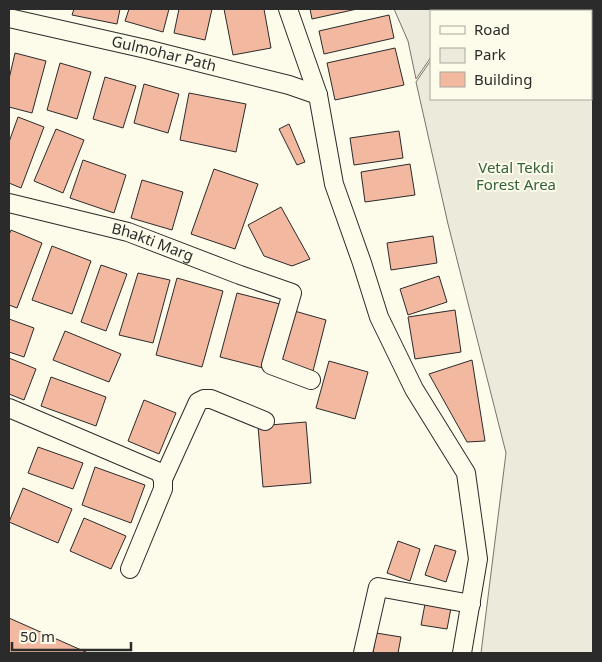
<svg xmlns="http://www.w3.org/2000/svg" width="602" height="662" font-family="'Noto Sans',sans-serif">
  <rect width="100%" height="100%" fill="#fdfbea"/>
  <path fill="#ecebdb" stroke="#74746e" d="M394 9H462L461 11H431V57L416 79 408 41Z
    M466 9H593V653H481L506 453 448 224 416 82 431 60V99H591V11H464Z"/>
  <path fill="#f2b8a0" stroke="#2b2b2b" d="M74 9H120L117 24 72 15Z
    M129 9H169L163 32 125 21Z
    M179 9H212L205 40 174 33Z
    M224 9H264L271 48 233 55Z
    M310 9H357L312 19Z
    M389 15 394 38 324 54 319 31Z
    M395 48 404 85 335 100 327 63Z
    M15 53 46 61 32 113 9 107V79Z
    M60 63 91 72 77 119 47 110Z
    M105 77 136 86 123 128 93 119Z
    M144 84 179 94 168 133 134 123Z
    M189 93 246 104 236 152 180 140Z
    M18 117 44 127 21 188 9 183V142Z
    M289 124 305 162 297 165 279 129Z
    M56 129 84 140 63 193 34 181Z
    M399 131 403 158 354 165 350 138Z
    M83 160 126 175 114 213 70 198Z
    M410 164 415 195 365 202 361 172Z
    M214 169 258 184 235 249 191 234Z
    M142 180 183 192 172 230 131 218Z
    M281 207 310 259 292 266 264 256 248 225Z
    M11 230 42 243 17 308 9 305V235Z
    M433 236 437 263 391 270 387 243Z
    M52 246 91 261 72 314 32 300Z
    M101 265 127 274 106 331 81 322Z
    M138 273 170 280 153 343 119 335Z
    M439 276 447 302 408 315 400 289Z
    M177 278 223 291 202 367 156 355Z
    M237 293 280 304 263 368 220 357Z
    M291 310 326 320 313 371 277 361Z
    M455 310 461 352 415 359 408 317Z
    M9 319 34 328 24 357 9 352Z
    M65 331 121 354 109 382 53 360Z
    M9 358 36 369 24 400 9 394Z
    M472 360 485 441 467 442 429 374Z
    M329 361 368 372 355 419 316 408Z
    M51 377 106 397 96 426 41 406Z
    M144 400 176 413 159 454 128 441Z
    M306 422 311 483 263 487 258 426Z
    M38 447 83 463 73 489 28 473Z
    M95 467 145 485 131 523 82 505Z
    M23 488 72 509 58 543 9 522Z
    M84 518 126 536 111 569 70 551Z
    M398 541 420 549 410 581 387 573Z
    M435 545 456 551 446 582 425 575Z
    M425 604 451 608 447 629 421 625Z
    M9 618 88 653H9Z
    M376 633 401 637 398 653H373Z"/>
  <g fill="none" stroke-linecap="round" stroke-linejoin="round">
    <g stroke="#2b2b2b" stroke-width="20">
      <g id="minor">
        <path d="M288 9 318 95 334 184 362 263 379 317 414 389 466 473 478 559 462 653"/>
        <path id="s1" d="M9 18 146 49 289 85 318 95"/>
        <path id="s2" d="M9 203 128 232 240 275 292 293 271 365 311 380"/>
        <path d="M9 408 159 472 163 479V489L130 569"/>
        <path d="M163 479 198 402 204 399H211L265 421"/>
        <path d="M363 653 378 587 471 604"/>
      </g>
    </g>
    <use href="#minor" stroke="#fdfbea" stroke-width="18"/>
  </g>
  <g text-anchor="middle" stroke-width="4" stroke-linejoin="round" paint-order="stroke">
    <g font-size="15" fill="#2b2b2b" stroke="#fdfbea">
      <text dy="5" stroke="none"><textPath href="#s1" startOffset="159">Gulmohar Path</textPath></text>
      <text dy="5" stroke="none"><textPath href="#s2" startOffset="149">Bhakti Marg</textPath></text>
    </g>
    <g font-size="15" fill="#34623c" stroke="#fdfbea">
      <text x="516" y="173">Vetal Tekdi<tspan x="516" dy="17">Forest Area</tspan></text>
    </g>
  </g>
  <rect width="602" height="662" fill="none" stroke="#2b2b2b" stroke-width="20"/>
  <rect x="430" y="10" width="162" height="90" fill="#fdfbea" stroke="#a9a89e"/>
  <rect x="440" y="26" width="25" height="8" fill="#fdfbea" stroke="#a9a89e"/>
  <text x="474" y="35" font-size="15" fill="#2b2b2b">Road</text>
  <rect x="440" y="48" width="25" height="15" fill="#ecebdb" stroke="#a9a89e"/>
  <text x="474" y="60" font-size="15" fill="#2b2b2b">Park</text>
  <rect x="440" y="72" width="25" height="15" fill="#f2b8a0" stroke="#a9a89e"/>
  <text x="474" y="85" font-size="15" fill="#2b2b2b">Building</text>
  <path d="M12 642v8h119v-8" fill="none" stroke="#2b2b2b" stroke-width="2.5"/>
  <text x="20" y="642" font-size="15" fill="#2b2b2b" stroke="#fdfbea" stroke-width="4" paint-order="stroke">50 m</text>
</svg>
